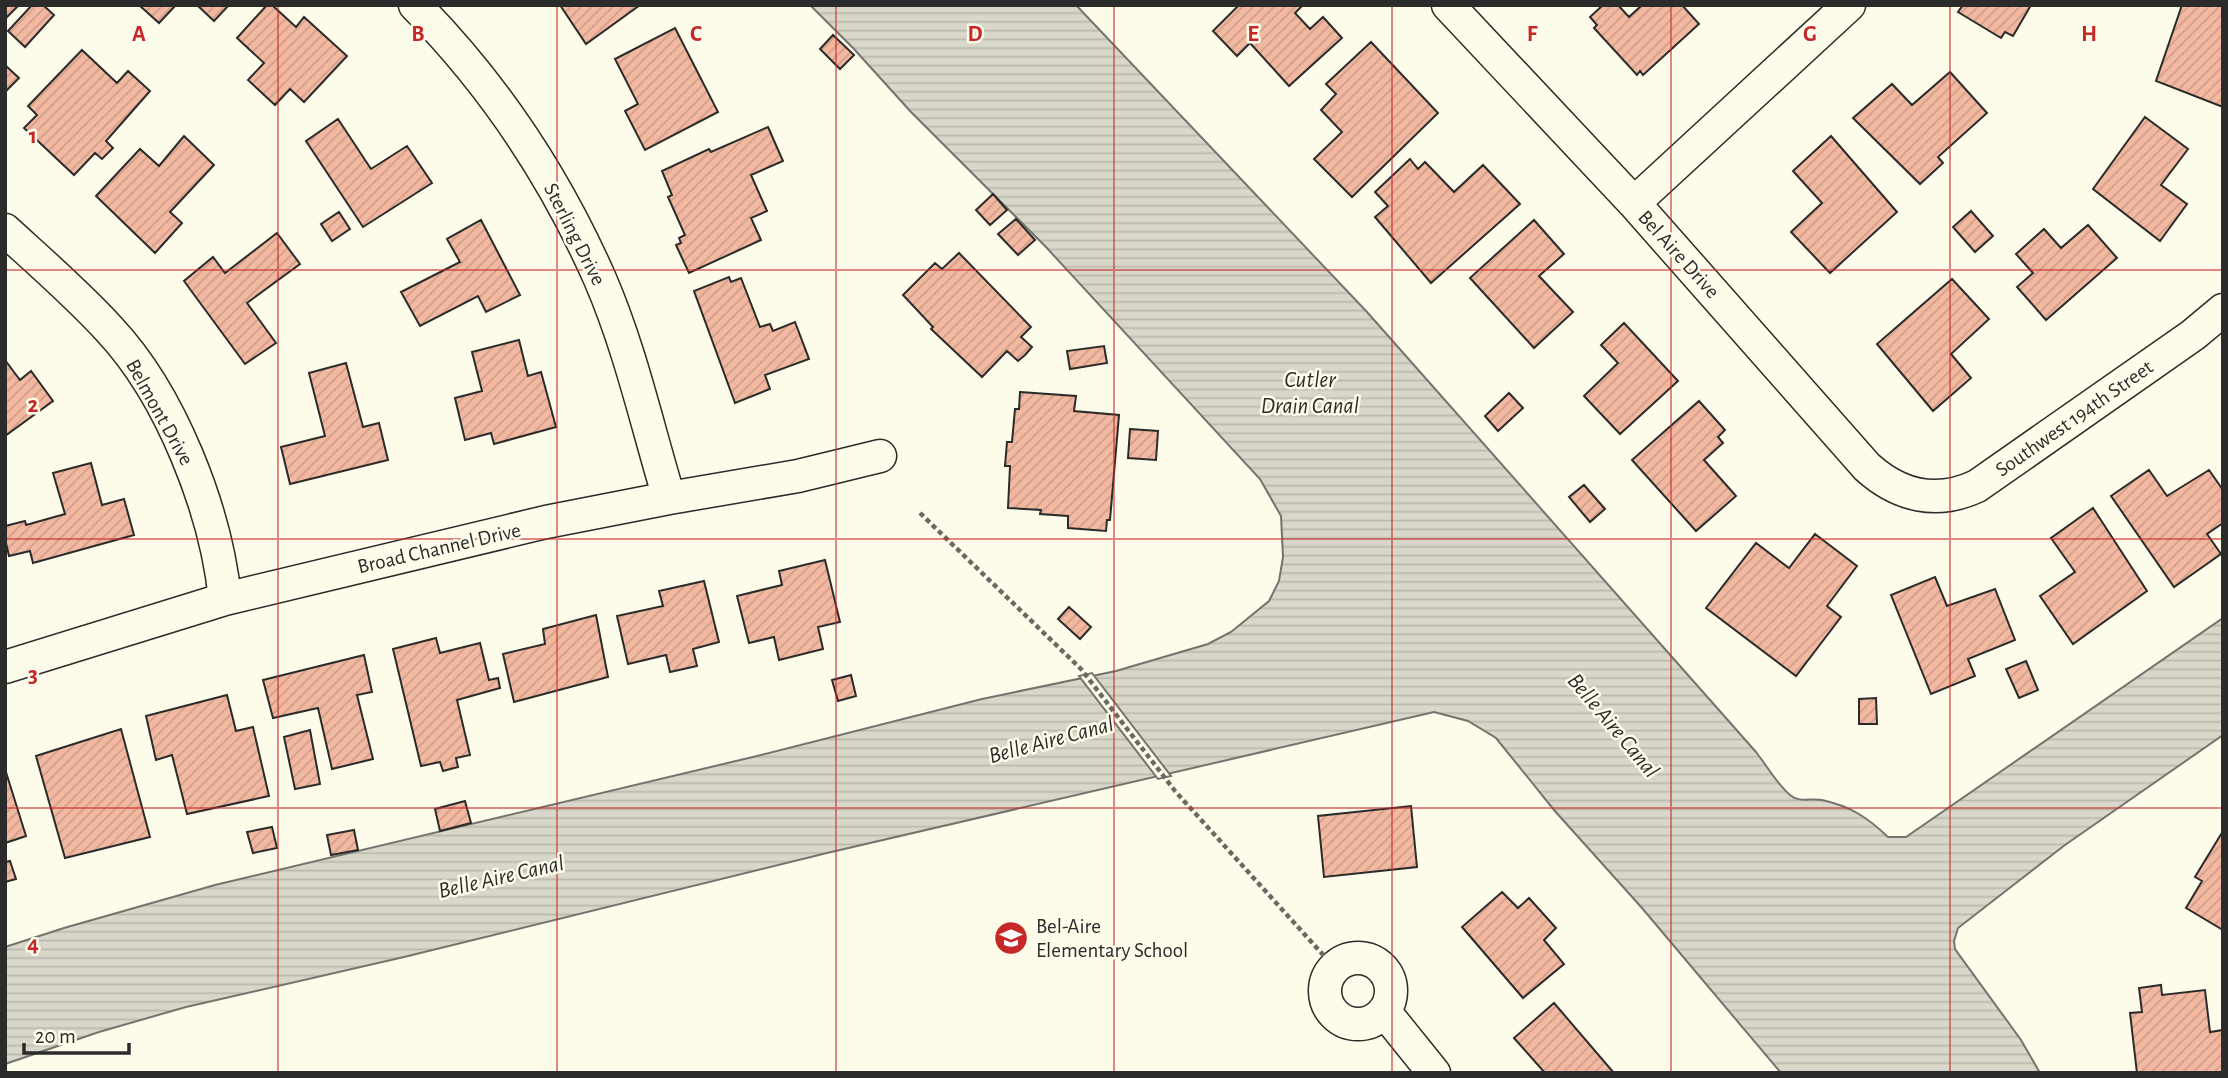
<svg xmlns="http://www.w3.org/2000/svg" width="2228" height="1078" font-family="'Alegreya Sans',sans-serif">
  <defs>
    <pattern id="water-rules" width="6" height="5" patternUnits="userSpaceOnUse" patternTransform="scale(1.75)"><rect width="6" height="5" fill="#d8d7c9"/><path d="M0 2.5h6" fill="none" stroke="#bab9ad"/></pattern>
    <pattern id="building-hatch" width="6" height="6" patternUnits="userSpaceOnUse" patternTransform="scale(1.75)"><rect width="6" height="6" fill="#f2b8a0"/><path d="M-1 1l2-2M0 6l6-6M5 7l2-2" fill="none" stroke="#d09e8a"/></pattern>
  </defs>
  <rect width="100%" height="100%" fill="#fdfbea"/>
  <path fill="url(#water-rules)" stroke="#74746e" stroke-width="2" d="M810 5H1076L1367 312 1756 752C1767 766 1777 784 1790 795 1799 803 1811 798 1822 800 1850 806 1867 817 1888 837H1906L2223 618V735L2065 845 1958 928 1954 941 1955 949 2021 1040 2040 1073H1781L1642 908 1554 810 1496 738 1468 721 1434 712 827 853 404 957 186 1007 99 1032 5 1064V947L64 928 215 885 757 756 982 699 1116 671 1208 644 1231 632 1269 601 1279 581 1283 557 1281 516 1260 479 1045 246 911 112 854 49Z"/>
  <path fill="#fdfbea" stroke="#74746e" stroke-width="2" d="M1092 673 1171 776 1158 779 1079 676Z"/>
  <path fill="url(#building-hatch)" stroke="#2b2b2b" stroke-width="2" d="M5 5H19L5 19Z
    M32 5H43L54 15 25 47 8 31Z
    M139 5H176L159 23Z
    M197 5H229L214 21Z
    M267 5H272L296 27 304 17 347 56 304 102 290 89 275 105 248 80 264 63 237 38Z
    M560 5H640L586 44Z
    M1239 5H1303L1295 13 1310 29 1323 17 1342 38 1289 86 1250 43 1237 56 1213 31Z
    M1603 5H1618L1629 17 1642 5H1682L1699 24 1643 75 1640 71 1637 75 1594 28 1597 25 1590 17Z
    M1963 5H2031L2013 36 2005 32 2001 38 1958 12Z
    M2182 5H2223V107L2156 81Z
    M675 28 718 112 645 150 625 111 638 104 615 59Z
    M833 35 854 55 840 69 820 49Z
    M1371 42 1438 113 1352 197 1314 159 1342 132 1321 110 1336 94 1326 84Z
    M82 50 117 83 128 71 150 91 106 141 113 148 102 159 95 153 74 175 24 128 37 115 28 106Z
    M5 65 19 78 5 92Z
    M1950 72 1987 113 1938 157 1943 163 1920 184 1853 118 1892 84 1912 105Z
    M2145 117 2188 149 2161 185 2187 204 2160 241 2093 189Z
    M338 119 371 169 407 146 432 183 363 227 306 141Z
    M768 127 783 161 751 175 767 211 751 218 761 240 689 273 676 245 681 243 679 238 685 235 668 197 672 195 662 171 709 149 711 152Z
    M184 136 214 165 170 212 182 223 155 253 96 196 140 149 159 166Z
    M1831 136 1897 212 1830 273 1791 232 1822 203 1793 171Z
    M1410 159 1418 169 1425 162 1454 192 1483 165 1520 204 1431 283 1375 217 1388 206 1375 192Z
    M993 194 1007 210 990 225 976 210Z
    M1971 211 1993 236 1975 252 1953 227Z
    M339 212 350 229 332 241 321 224Z
    M1016 219 1035 240 1018 255 998 234Z
    M481 220 520 295 486 312 478 296 420 326 401 292 460 262 447 239Z
    M1534 220 1564 254 1539 276 1573 312 1534 348 1470 278Z
    M2088 225 2117 258 2046 320 2017 287 2033 273 2016 254 2044 229 2061 248Z
    M277 233 300 264 247 303 276 343 245 364 184 281 213 257 225 273Z
    M959 253 1031 327 1021 337 1032 347 1025 355 1018 361 1007 351 982 377 931 329 933 327 903 295 935 263 942 269Z
    M729 277 731 282 741 278 760 327 770 324 773 331 795 322 809 359 765 375 770 389 735 403 694 291Z
    M1952 279 1989 319 1951 354 1971 378 1933 411 1877 344Z
    M1624 323 1678 381 1620 434 1584 396 1618 363 1601 345Z
    M519 340 528 376 541 372 556 427 494 444 491 433 465 440 455 398 482 391 472 352Z
    M1104 346 1107 363 1070 369 1067 351Z
    M5 360 20 380 31 371 53 401 5 436Z
    M346 363 363 427 379 423 388 460 290 484 281 447 325 436 309 373Z
    M1020 392 1076 396 1074 411 1119 415 1110 520H1107L1106 531 1068 528V516L1040 514 1041 510 1008 508 1010 466H1005L1007 442H1012L1015 409H1019Z
    M1509 393 1523 408 1498 431 1485 416Z
    M1699 401 1725 430 1718 437 1723 443 1704 460 1736 496 1696 531 1632 460Z
    M1130 429 1158 431 1156 460 1128 458Z
    M91 463 102 505 124 499 134 535 33 563 30 551 9 556 5 539V526L25 521 26 525 65 514 53 473Z
    M2149 470 2167 496 2209 470 2223 490V523L2207 534 2221 554 2174 587 2111 496Z
    M1584 485 1605 509 1590 522 1569 497Z
    M2093 508 2147 591 2073 644 2040 596 2075 572 2051 538Z
    M1815 534 1857 566 1827 606 1841 617 1796 676 1706 608 1756 543 1789 568Z
    M825 560 840 622 818 627 823 649 779 660 774 637 749 643 737 596 782 585 779 571Z
    M1935 577 1947 606 1995 589 2015 640 1968 659 1975 676 1931 694 1891 595Z
    M704 581 719 642 693 649 697 666 670 672 666 655 628 664 617 616 663 606 659 591Z
    M1069 607 1091 627 1080 639 1058 619Z
    M596 615 608 677 514 702 503 654 545 644 543 629Z
    M436 638 440 653 480 643 489 680 498 678 500 688 457 700 470 755 456 758 458 767 443 771 440 762 421 766 393 649Z
    M364 655 372 692 357 695 373 759 332 769 318 708 273 718 263 680Z
    M2026 661 2038 690 2019 698 2006 669Z
    M851 675 856 696 838 701 832 680Z
    M227 695 236 731 253 727 269 796 187 814 172 755 156 760 146 716Z
    M1876 698 1877 724H1859V699Z
    M121 729 150 837 65 858 36 756Z
    M310 730 320 784 295 789 284 737Z
    M5 769 26 836 5 843Z
    M465 801 471 823 440 831 435 809Z
    M1411 806 1417 867 1324 877 1318 816Z
    M272 827 277 848 253 853 247 832Z
    M354 830 358 850 331 855 327 835Z
    M2223 831V930L2186 908 2202 881 2195 877Z
    M10 861 16 879 5 882V862Z
    M1502 892 1518 908 1529 898 1556 928 1544 940 1564 964 1523 998 1462 927Z
    M2161 985 2162 995 2205 990 2210 1032 2223 1030V1073H2137L2130 1013 2142 1012 2139 988Z
    M1554 1003 1614 1073H1545L1514 1038Z"/>
  <g fill="none" stroke-linecap="round" stroke-linejoin="round">
    <g stroke="#2b2b2b" stroke-width="35">
      <path id="minor" d="M415 5C493 84 555 177 600 279 630 348 647 425 669 498
        M1448 5 1634 203 1867 467C1899 496 1937 505 1977 486L2193 335 2223 310
        M1634 203 1849 5
        M5 230C40 262 77 294 109 329 171 395 216 510 225 599
        M5 667 225 599 546 522 669 498 798 476 880 456
        M1325 991a33 33 0 1 1 66 0a33 33 0 1 1-66 0Z
        M1384 1011 1434 1073"/>
    </g>
    <path stroke="#6a6964" stroke-width="4.5" stroke-dasharray="5 3.5" stroke-linecap="butt" d="M920 513 1081 669 1175 791 1335 968"/>
    <use href="#minor" stroke="#fdfbea" stroke-width="32"/>
  </g>
  <path fill="none" stroke="#c62828" stroke-width="2" stroke-opacity="0.55" d="M278 5V1073M557 5V1073M836 5V1073M1114 5V1073M1392 5V1073M1671 5V1073M1950 5V1073M5 270H2223M5 539H2223M5 808H2223"/>
  <defs>
    <g id="school-disc" transform="scale(1.75)"><circle r="9.5" fill="#c62828" stroke="#fdfbea"/><path d="M0-5L7-2L0 1L-7-2ZM-4 1L0 2.5L4 1V4Q0 6-4 4Z" fill="#fff"/></g>
  </defs>
  <g fill-rule="evenodd">
    <use href="#school-disc" x="1011" y="938"/>
  </g>
  <g text-anchor="middle" stroke-width="5" stroke-linejoin="round" paint-order="stroke">
    <g font-size="21" fill="#2b2b2b" stroke="#fdfbea">
      <text transform="translate(575 234) rotate(63)" y="7">Sterling Drive</text>
      <text transform="translate(1679 254) rotate(48)" y="7">Bel Aire Drive</text>
      <text transform="translate(160 412) rotate(61)" y="7">Belmont Drive</text>
      <text transform="translate(2074 418) rotate(-35)" y="7">Southwest 194th Street</text>
      <text transform="translate(439 548) rotate(-13)" y="7">Broad Channel Drive</text>
    </g>
    <g font-size="21" fill="#2b2b2b" stroke="#fdfbea" text-anchor="start">
      <text x="1036" y="933">Bel-Aire<tspan x="1036" dy="24">Elementary School</tspan></text>
    </g>
    <g font-size="23" font-style="italic" fill="#2b2b2b" stroke="#fdfbea">
      <text x="1310" y="387">Cutler<tspan x="1310" dy="26">Drain Canal</tspan></text>
      <text transform="translate(1614 725) rotate(50)" y="8">Belle Aire Canal</text>
      <text transform="translate(1051 739) rotate(-15)" y="8">Belle Aire Canal</text>
      <text transform="translate(501 876) rotate(-13)" y="8">Belle Aire Canal</text>
    </g>
  </g>
  <g font-size="23" text-anchor="middle" font-weight="bold" fill="#c62828" stroke="#fdfbea" stroke-width="5" stroke-linejoin="round" paint-order="stroke">
    <text x="139" y="41">A</text>
    <text x="418" y="41">B</text>
    <text x="696" y="41">C</text>
    <text x="975" y="41">D</text>
    <text x="1253" y="41">E</text>
    <text x="1532" y="41">F</text>
    <text x="1810" y="41">G</text>
    <text x="2089" y="41">H</text>
    <text x="33" y="143">1</text>
    <text x="33" y="412">2</text>
    <text x="33" y="682">3</text>
    <text x="33" y="951">4</text>
  </g>
  <rect width="2228" height="1078" fill="none" stroke="#2b2b2b" stroke-width="14"/>
  <path d="M24 1043v10h105v-10" fill="none" stroke="#2b2b2b" stroke-width="3.5"/>
  <text x="35" y="1043" font-size="21" fill="#2b2b2b" stroke="#fdfbea" stroke-width="5" paint-order="stroke">20 m</text>
</svg>
